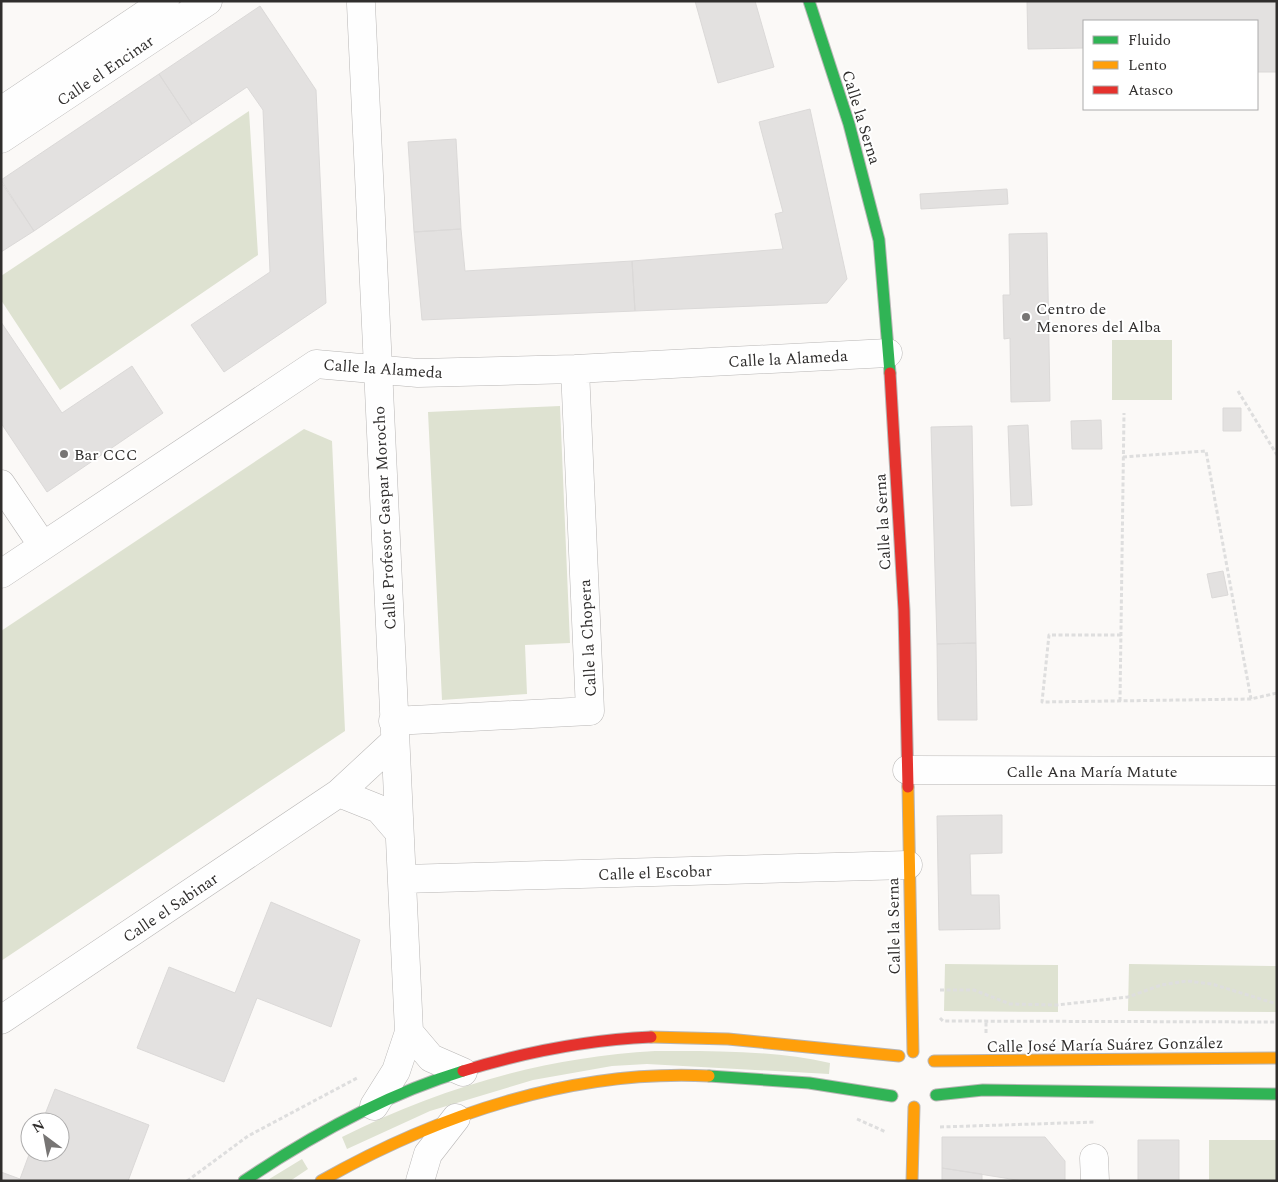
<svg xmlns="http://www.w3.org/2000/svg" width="1278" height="1182" font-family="Spectral,serif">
  <rect width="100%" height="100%" fill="#fbf9f7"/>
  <path fill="#dee2d1" d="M249 111 258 255 60 390 1 300V276Z
    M1112 340H1172V400H1112Z
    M560 406 570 643 525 645 527 694 442 700 428 412Z
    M304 429 332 441 345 731 1 961V631Z
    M945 964 1058 965V1012L944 1011Z
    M1129 964 1277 966V1012L1128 1011Z
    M655 1051C713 1051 773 1050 830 1063L829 1074 647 1064 612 1066 533 1080 430 1111 347 1149 342 1137C439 1088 545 1057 655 1051Z
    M1209 1140H1277V1181H1209Z
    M302 1159 308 1169 290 1181H266Z"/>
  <path fill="#e3e1e0" stroke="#dbd9d8" d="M695 1H755L774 67 718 83Z
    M1027 1H1277V72H1257V21H1084V48L1028 49Z
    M260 6 316 90 326 303 224 372 191 325 270 272 263 110 247 87 192 124 159 74Z
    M159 74 192 124 34 231 1 180Z
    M810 109 847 279 827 303 635 311 632 261 783 249 775 214 783 212 759 122Z
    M456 139 461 229 414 232 408 142Z
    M1 182 34 231 1 252Z
    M1007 189 1008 204 921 209 920 194Z
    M461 229 465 271 632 261 635 311 422 320 414 232Z
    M1047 233 1050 401 1011 402 1010 338 1004 339 1003 295H1010L1009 234Z
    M1 322 62 413 132 366 163 413 47 492 1 423Z
    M1223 408H1241V431H1223Z
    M1101 420 1102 449H1072L1071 421Z
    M1028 425 1032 505 1011 506 1008 426Z
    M972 426 976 643 937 644 931 427Z
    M1223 571 1228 595 1212 598 1207 574Z
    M976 643 977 720H938L937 644Z
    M1002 815V853L970 854 971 895H999L1000 929 939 930 937 816Z
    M271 902 360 940 331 1027 257 998 224 1082 137 1048 169 967 235 993Z
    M55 1089 149 1125 128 1181H1V1172L20 1179 30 1152H60V1122H42Z
    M942 1137H1045L1065 1161V1181H1023L942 1168Z
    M1138 1140H1179V1181H1138Z
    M942 1168 982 1174V1181H942Z"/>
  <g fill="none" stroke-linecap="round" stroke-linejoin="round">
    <g stroke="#b8b6b5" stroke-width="29">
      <path id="street" d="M361 4 409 1032 396 1071 374 1106
        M1 111 165 1
        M1 139 208 1
        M1 484 43 546
        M1 574 316 364 418 373 575 369 888 353
        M393 721 590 711 575 369
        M907 770 1277 771
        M339 793 379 809 398 831
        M403 879 908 865
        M1 1020 339 793 394 742
        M409 1032 431 1058 463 1072
        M1094 1158 1095 1181
        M420 1181 428 1154 456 1118"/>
    </g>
    <g stroke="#b8b6b5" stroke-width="13">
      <path id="fast" d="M809 1 849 124 879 240 890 373
        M709 1076 809 1083 892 1096
        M936 1095 983 1090 1277 1094
        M244 1181C312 1135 384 1095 463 1071"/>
    </g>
    <g stroke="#b8b6b5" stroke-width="13">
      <path id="slow" d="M908 787 913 1052
        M651 1037 728 1039 899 1056
        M934 1061 1277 1058
        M321 1181C437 1115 573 1069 709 1076
        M912 1181 914 1107"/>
    </g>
    <g stroke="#b8b6b5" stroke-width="13">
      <path id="jam" d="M890 373 904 610 908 787
        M463 1071C525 1052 586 1040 651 1037"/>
    </g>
    <path stroke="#dedede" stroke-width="3" stroke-dasharray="4 2.5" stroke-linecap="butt" d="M1238 391 1277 455
      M1123 457 1206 451 1251 699
      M1121 635H1049L1042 702 1251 699 1277 693
      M1120 701 1124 413
      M940 990H974L1010 1004 1057 1005 1128 997 1161 985 1187 981 1212 984 1277 1004
      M940 1018 943 1021 1277 1022
      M986 1033V1020
      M857 1119 886 1132
      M940 1127 1096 1122
      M187 1181 248 1136 359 1077"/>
    <use href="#street" stroke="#fefefe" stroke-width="28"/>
    <use href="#fast" stroke="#30b455" stroke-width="11"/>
    <use href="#slow" stroke="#ff9f0a" stroke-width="11"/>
    <use href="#jam" stroke="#e5322d" stroke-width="11"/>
  </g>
  <g fill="#777574" stroke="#fff" stroke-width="2">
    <circle cx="1026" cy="317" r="5"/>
    <circle cx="64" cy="454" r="5"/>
  </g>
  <g text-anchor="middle" stroke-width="4" stroke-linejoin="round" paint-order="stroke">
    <g font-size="16" fill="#302e2d" stroke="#fff">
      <text transform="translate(105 70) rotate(-34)" y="6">Calle el Encinar</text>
      <text transform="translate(862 117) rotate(73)" y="6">Calle la Serna</text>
      <text transform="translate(788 358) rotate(-3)" y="6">Calle la Alameda</text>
      <text transform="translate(383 368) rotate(4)" y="6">Calle la Alameda</text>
      <text transform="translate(384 518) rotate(-93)" y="6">Calle Profesor Gaspar Morocho</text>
      <text transform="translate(882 522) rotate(-93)" y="6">Calle la Serna</text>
      <text transform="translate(587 638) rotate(-93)" y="6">Calle la Chopera</text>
      <text x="1092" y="777">Calle Ana María Matute</text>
      <text transform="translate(655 872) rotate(-2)" y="6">Calle el Escobar</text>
      <text transform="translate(170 907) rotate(-34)" y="6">Calle el Sabinar</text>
      <text transform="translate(893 926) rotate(-91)" y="6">Calle la Serna</text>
      <text transform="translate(1105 1044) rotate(-1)" y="6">Calle José María Suárez González</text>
    </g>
    <g font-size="16" fill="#302e2d" stroke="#fff" text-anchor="start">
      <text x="1036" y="314">Centro de<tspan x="1036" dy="18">Menores del Alba</tspan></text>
      <text x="74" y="460">Bar CCC</text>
    </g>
  </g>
  <rect width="1278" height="1182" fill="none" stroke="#302e2d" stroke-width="5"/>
  <rect x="1083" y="20" width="175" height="90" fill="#ffffff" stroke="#acabab"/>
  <rect x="1093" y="36" width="25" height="8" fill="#30b455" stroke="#acabab"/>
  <text x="1128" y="45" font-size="15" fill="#302e2d">Fluido</text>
  <rect x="1093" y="61" width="25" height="8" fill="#ff9f0a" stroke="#acabab"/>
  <text x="1128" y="70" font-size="15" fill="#302e2d">Lento</text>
  <rect x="1093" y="86" width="25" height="8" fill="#e5322d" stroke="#acabab"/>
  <text x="1128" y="95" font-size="15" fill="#302e2d">Atasco</text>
  <g transform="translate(45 1137) rotate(328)"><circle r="24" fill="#ffffff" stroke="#acabab"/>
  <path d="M0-4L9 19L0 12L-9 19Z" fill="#777574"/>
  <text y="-8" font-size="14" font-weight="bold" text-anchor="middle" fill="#302e2d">N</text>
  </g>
</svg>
